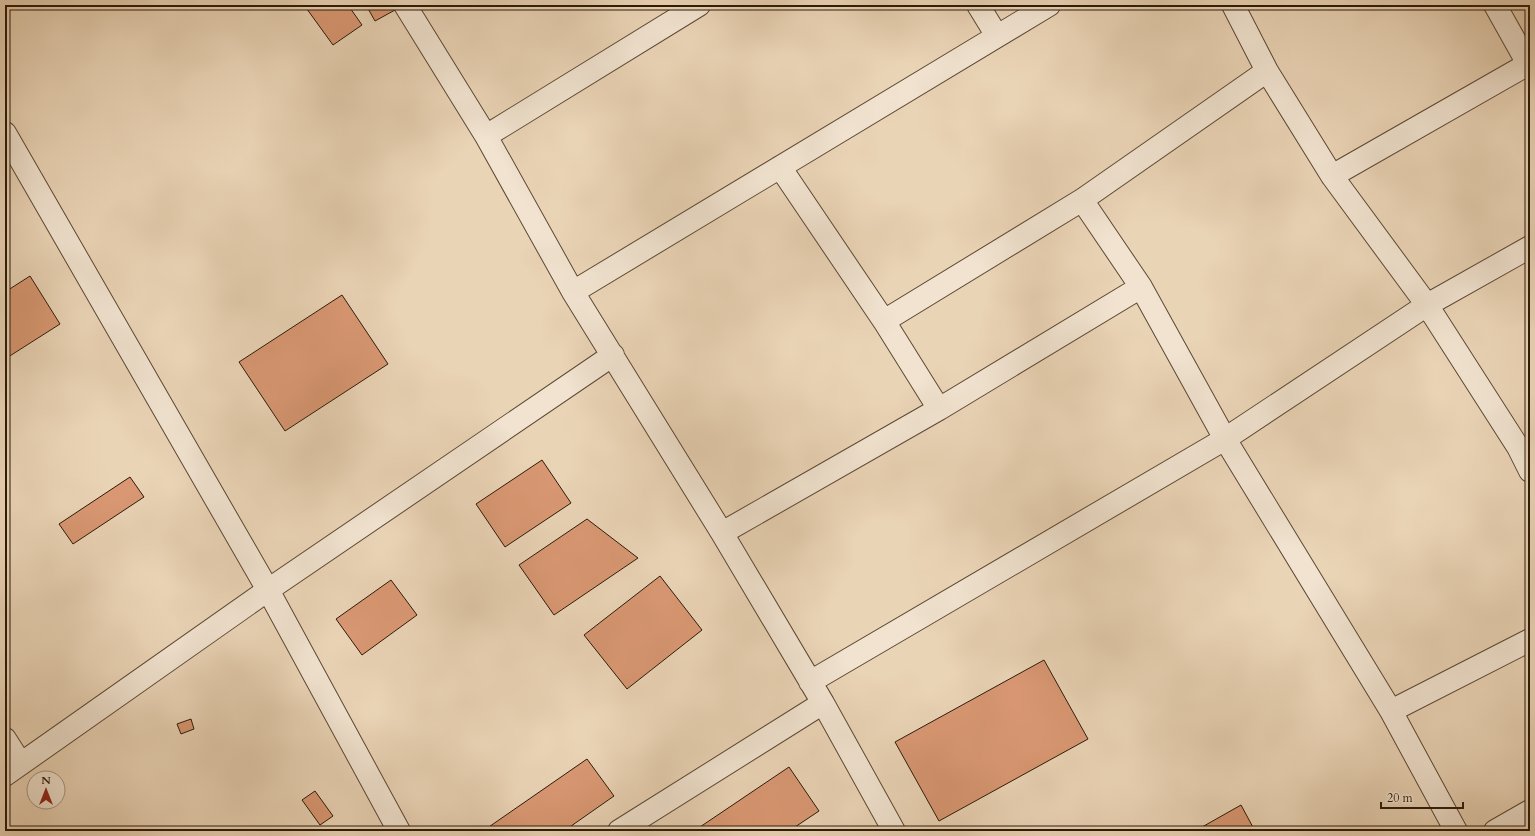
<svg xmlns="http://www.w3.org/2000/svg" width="1535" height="836" font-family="Cardo,serif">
  <rect width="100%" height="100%" fill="#ead4b6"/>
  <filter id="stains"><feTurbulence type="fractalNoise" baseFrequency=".005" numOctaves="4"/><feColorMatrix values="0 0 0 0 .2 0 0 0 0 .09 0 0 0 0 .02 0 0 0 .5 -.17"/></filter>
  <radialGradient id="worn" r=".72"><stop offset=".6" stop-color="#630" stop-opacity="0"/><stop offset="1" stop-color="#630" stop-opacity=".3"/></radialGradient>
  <path fill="#d99873" stroke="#2c1a08" d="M304 5H348L362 25 333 45Z
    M366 5H392L395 10 375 21Z
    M30 276 60 324 5 359V292Z
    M342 295 388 364 285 431 239 362Z
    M542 460 571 503 505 547 476 504Z
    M130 477 144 497 73 544 59 524Z
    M587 519 638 558 554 615 519 565Z
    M660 576 702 630 627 689 584 635Z
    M391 580 417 615 362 655 336 619Z
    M1044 660 1088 739 939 821 895 742Z
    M191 719 194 729 181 734 177 724Z
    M587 759 614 796 564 831H483Z
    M789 767 819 811 789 831H694Z
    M315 791 333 816 320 825 302 800Z
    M1241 805 1255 831H1195Z"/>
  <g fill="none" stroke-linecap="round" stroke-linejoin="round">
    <g stroke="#5c4834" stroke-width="24">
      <path id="minor" d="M405 5 486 136 573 292 722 533 823 703 894 831
        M978 5 997 36
        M1233 5 1267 71 1332 176 1427 305 1518 447 1530 471
        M1495 5 1528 64
        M5 133 268 590 399 831
        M486 136 699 5
        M780 167 884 321 939 409
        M1332 176 1530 63
        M1082 200 1141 287 1225 439 1391 711 1456 831
        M573 292 1049 5
        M884 321 1082 200 1267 71
        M722 533 939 409 1141 287
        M810 682 1225 439 1427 305 1530 247
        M1391 711 1530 640
        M5 739 21 764
        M5 775 268 590 613 355
        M619 831 823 703
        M1495 831 1530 811"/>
    </g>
    <use href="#minor" stroke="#f1e3d0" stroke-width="22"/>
  </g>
  <rect width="1535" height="836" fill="none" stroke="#ead4b6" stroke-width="20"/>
  <rect x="6" y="6" width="1523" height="824" fill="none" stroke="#2c1a08" stroke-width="2"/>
  <rect x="10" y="10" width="1515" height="816" fill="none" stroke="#2c1a08"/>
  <g transform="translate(46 790)"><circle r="19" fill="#f1e3d0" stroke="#a29380"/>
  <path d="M0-3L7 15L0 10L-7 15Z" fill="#8f2418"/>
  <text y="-6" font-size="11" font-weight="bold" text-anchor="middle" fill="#2c1a08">N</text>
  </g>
  <path d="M1381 802v6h82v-6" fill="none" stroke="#2c1a08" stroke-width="2"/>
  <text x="1387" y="802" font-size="12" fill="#2c1a08" stroke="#f1e3d0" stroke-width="3" paint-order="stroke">20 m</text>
  <rect width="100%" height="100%" filter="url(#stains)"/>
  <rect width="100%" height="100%" fill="url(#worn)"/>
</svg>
